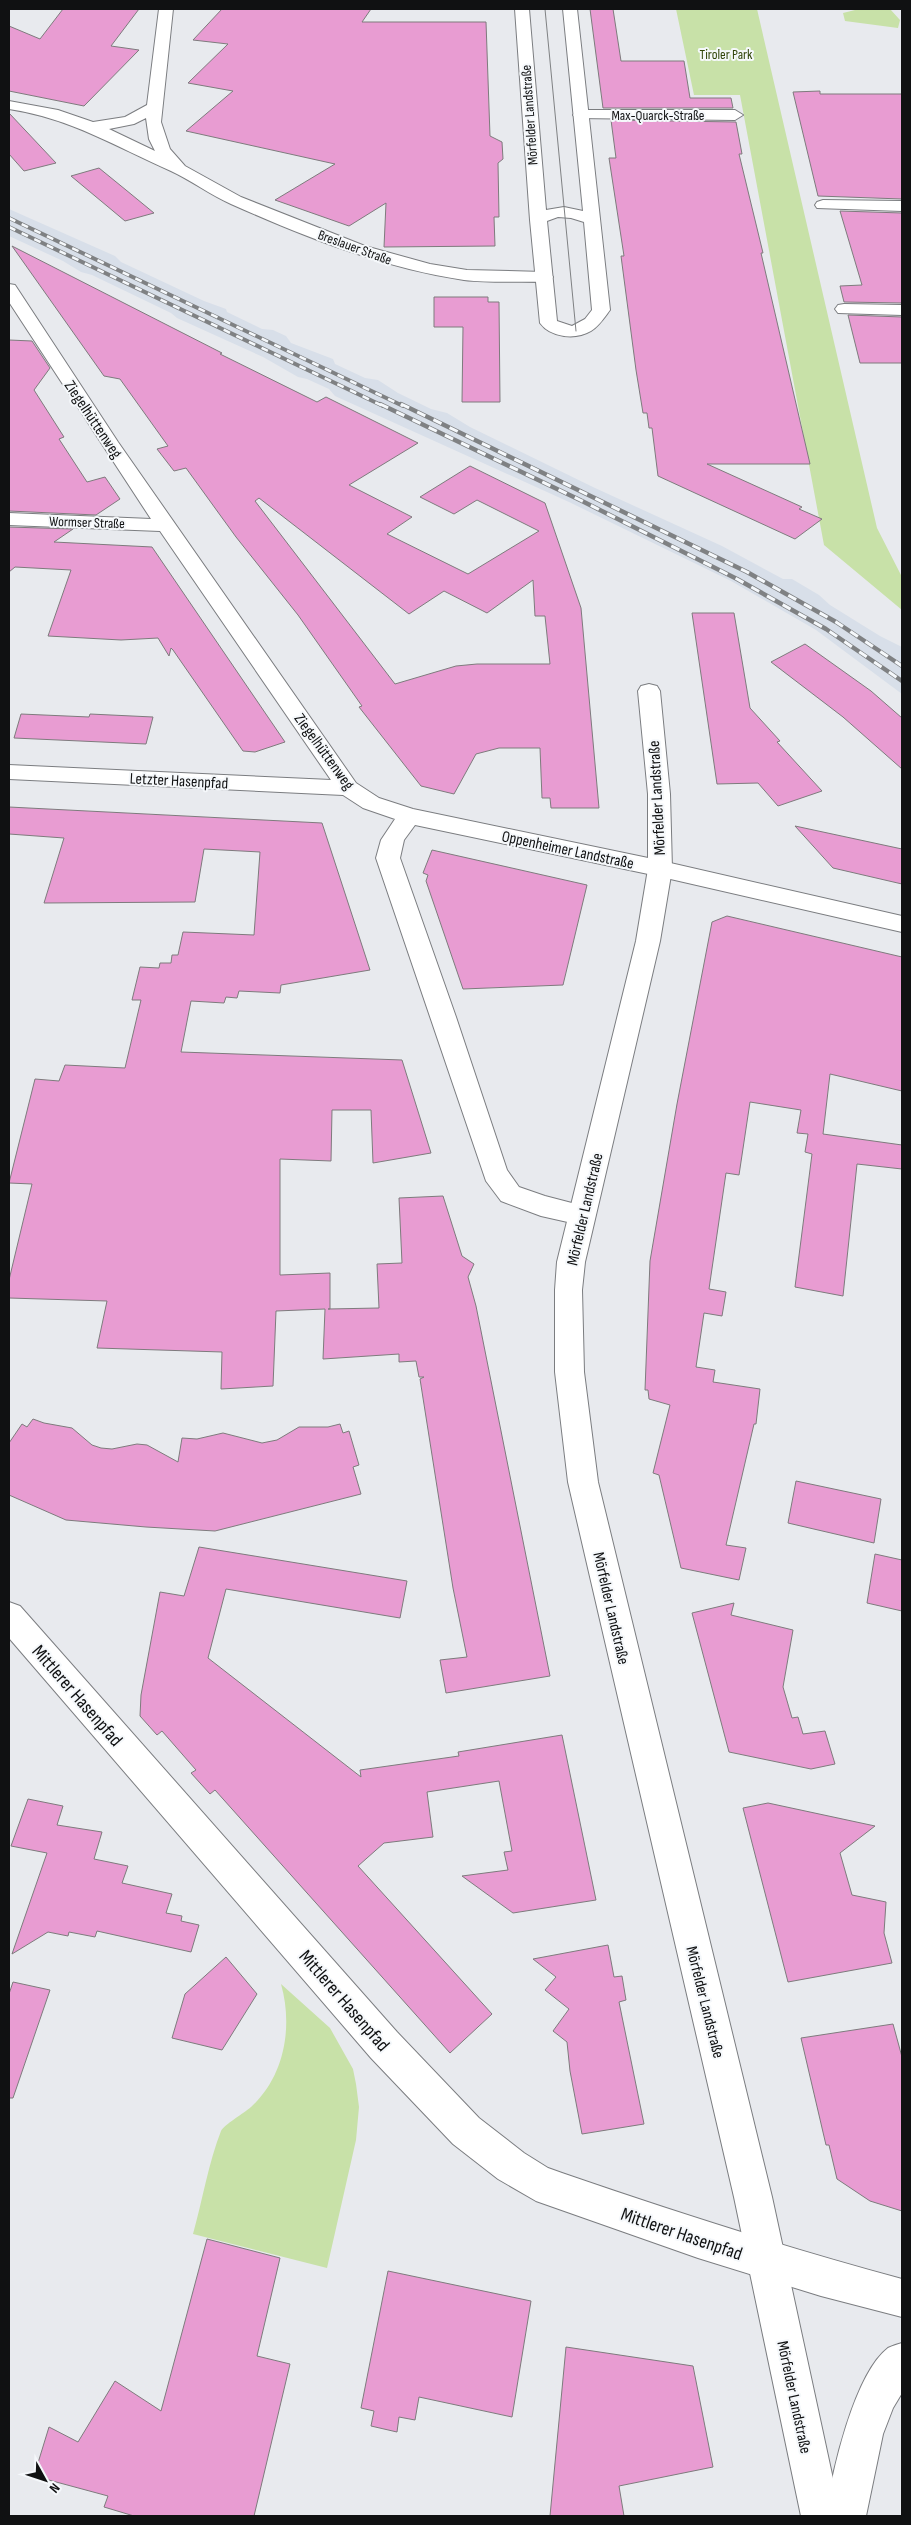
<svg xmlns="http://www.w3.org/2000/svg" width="911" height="2525" font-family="'Sofia Sans Condensed',sans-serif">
  <rect width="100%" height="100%" fill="#e8eaee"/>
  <path fill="#d8dfe9" d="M9 209 115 256 121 262 204 301 226 309 227 312 262 329 273 330 286 336 291 343 333 359 335 364 365 378 378 380 398 393 431 409 447 413 470 427 595 488 722 546 783 579H792L819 595 830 605 880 636 902 647V694L816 630 731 581 569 502 335 396 329 389 307 379 298 377 263 357 177 318 171 313 92 275 81 272 63 261 9 236Z"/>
  <path fill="#c8e1a8" d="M676 9H757L877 528 902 577V610L824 545 740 95H694Z
    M859 9H890L900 20 898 28 845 21 843 13Z
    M281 1984 330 2028 353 2069 356 2084 359 2107 356 2140 327 2268 193 2234C202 2202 209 2161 221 2131 224 2125 244 2113 251 2107 285 2076 293 2026 281 1984Z"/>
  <path fill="#e89cd2" stroke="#7e7b7d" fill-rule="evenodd" d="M63 9H139L111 46 139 50 84 106 9 91V26L40 39Z
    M222 9H371L362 22H486L490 136 502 142 503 159 498 163 499 217H494L495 246 384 247 386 203 349 226 275 200 335 164 186 131 233 91 188 83 228 44 193 40Z
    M590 9H613L621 61H684L690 98H731L733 108H603Z
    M820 91V94H902V199L818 196 793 92Z
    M9 113 41 147 56 163 24 171 9 154Z
    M611 120 736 122 742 154H739L763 253H761L810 464H707L802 507 799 509 822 519 795 539 658 476 652 428H649L647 413H643L636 370 621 256H624L609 158H616Z
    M99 168 126 190 154 213 125 221 71 176Z
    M840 211 902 213V303L844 302 840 286 862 285Z
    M12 246 222 353 220 354 317 402 326 397 418 443 349 485 412 517 387 534 468 574 539 531 477 500 454 514 420 497 470 466 545 503 581 608 599 808H551L550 798H542L540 748H499L476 754 454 794 421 786 359 707 362 706 298 615 236 537 186 468 174 471 157 449 168 446 120 379 104 376ZM259 498 409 614 444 591 487 613 533 580 535 616H545L550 664H477L456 666 395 684 255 501Z
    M434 297H488V302H499L500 402H462L463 327H434Z
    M848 315 902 317V363H860Z
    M9 340 32 341 50 368 34 390 64 437 59 439 87 482 105 477 120 499 96 515 9 511Z
    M9 527 73 529 54 542 152 547 285 742 255 752 243 751 173 650 171 648 169 656 158 638 121 640 48 636 71 570 15 567 9 572Z
    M692 613H734L750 708 780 741 777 742 822 791 778 806 758 783 717 784Z
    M805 644 871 691 902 718V769L843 717 771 662Z
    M21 714 89 717 90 714 153 717 146 744 14 738Z
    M9 807 322 823 370 970 281 985 280 993 239 991 237 998 226 997 224 1003 191 1001 181 1052 402 1060 431 1153 373 1163 371 1110H332L331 1161 280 1159V1275L330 1273V1309H328L379 1308 377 1264 402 1263 399 1198 443 1196 462 1256 474 1264 468 1277 476 1306 550 1676 446 1693 440 1660 467 1657 453 1588 420 1379 424 1377H419L416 1361 399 1362V1354L323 1359 325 1309 276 1311 273 1386 221 1389 222 1352 97 1348 107 1301 9 1298V1280L32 1184 9 1183 35 1079 59 1081 65 1065 125 1068 141 1000H132L140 967 159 968 160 963H171L172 955H178L183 932 254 935 260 852 204 849 195 902 44 903 64 838 9 834Z
    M795 826 902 849V884L833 868Z
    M432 850 587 885 563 985 463 989 426 881 428 875 423 873Z
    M727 916 902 957V1091L830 1074 823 1134 902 1145V1169L857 1164 843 1296 795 1287 812 1154 805 1152 808 1134 797 1133 801 1110 750 1102 739 1175 726 1173 709 1289 726 1292 722 1316 704 1313 696 1367 715 1370 713 1382 760 1389 756 1424H754L726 1545 746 1548 739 1580 681 1568 659 1475 653 1473 670 1405 649 1399 648 1390H645L650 1261 677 1104 712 922Z
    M33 1419 44 1423 72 1428 92 1445 101 1448 112 1449 137 1444 147 1445 178 1462 182 1438 197 1439 223 1433 262 1443 277 1440 299 1427H328L340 1424 343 1433 349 1431 359 1465 353 1467 361 1494 215 1531 146 1527 66 1520 9 1495V1443L22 1424 27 1427Z
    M796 1481 881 1499 874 1543 788 1523Z
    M199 1547 407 1581 400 1618 226 1589 208 1658 361 1777 360 1770 459 1756 458 1752 562 1735 596 1900 513 1913 462 1876 508 1870 504 1852 512 1851 499 1781 427 1792 433 1837 384 1843 358 1866 492 2014 450 2053 215 1790 210 1794 191 1773 196 1770 162 1731 157 1735 140 1716 141 1695 160 1592 184 1596Z
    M875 1554 902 1560V1611L867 1603Z
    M734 1603 731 1615 793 1630 783 1687 792 1718 798 1717 803 1734 825 1731 835 1764 811 1769 729 1752 692 1613Z
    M28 1799 63 1806 57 1825 102 1832 94 1859 128 1866 122 1883 172 1894 166 1913 182 1916 181 1921 199 1925 191 1952 97 1931 95 1937 69 1932 68 1936 48 1932 12 1954 47 1853 11 1846Z
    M768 1803 875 1826 840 1853 852 1895 886 1902 884 1933 892 1963 788 1982 743 1808Z
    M608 1945 614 1977 622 1976 626 2000 619 2002 644 2124 582 2134 570 2071 567 2042 553 2031 569 2009 545 1990 556 1977 533 1959Z
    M226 1957 257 1994 222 2050 172 2038 185 1994Z
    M13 1982 50 1990 13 2098H9V1994Z
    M893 2024 902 2057V2211L870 2201 837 2179 829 2145H826L801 2038Z
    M207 2239 280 2258 257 2356 290 2364 254 2516H134L104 2507 108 2496 34 2476 49 2427 78 2442 115 2381 161 2411Z
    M388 2271 531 2301 512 2417 419 2397 415 2420 399 2417 397 2432 371 2426 374 2411 361 2408Z
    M566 2347 693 2366 713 2467 619 2486 624 2516H550Z"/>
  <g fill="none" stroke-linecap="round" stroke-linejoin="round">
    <g stroke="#7b7d80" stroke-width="2">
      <path id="minor" d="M159 9H173L161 122 170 149 185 166 241 197 365 246 430 264 467 270 544 272 550 273 553 277 550 281 544 282C518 281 490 283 464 280 383 268 305 237 231 204 210 195 191 180 171 171 114 146 73 119 9 109V101L58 110 93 122 125 117 147 105ZM146 118 149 139 155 151 109 129 134 124Z
        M581 110H735L743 115 735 120 576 118 573 115 576 112Z
        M823 200 902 201V211L817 208 815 205 817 202Z
        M9 284 15 285 118 442 356 783 379 798 413 809 653 859 902 916V932L653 875 415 825 404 840 400 858 456 1017 507 1170 519 1187 545 1196 591 1208 594 1215 591 1222 581 1225 541 1216 501 1201 486 1181 376 858 381 840 395 819 363 808 343 795 9 779V765L331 780 160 531 9 525V513L151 519 9 302Z
        M844 304 902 305V315L838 313 835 309 838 305Z
        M9 1602 20 1606 397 2032 479 2118 524 2153 548 2168 562 2173C675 2212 787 2248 902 2279V2317L821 2296 698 2258 536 2201 498 2179 453 2144 371 2058 9 1638Z
        M902 2343V2393L893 2408 883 2434 866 2516H826C831 2475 854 2374 888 2348 892 2346 898 2344 902 2343Z"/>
    </g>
    <g stroke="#7b7d80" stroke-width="2">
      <path id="major" d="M515 9H529L546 210 564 207 583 211 563 9H577L610 310C604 318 599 326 591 331 576 340 551 338 540 323L530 220ZM558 217 571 218 584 222 592 310 585 319 572 326 557 321 547 221Z
        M649 684 657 686 660 691 670 794 672 869 660 941 585 1262 582 1290 584 1372 598 1482 772 2197 841 2516H801L734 2197 568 1482 555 1372V1290L557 1262 636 941 648 869V794L638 691 641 686Z"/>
    </g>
    <use href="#minor" fill="#fff" fill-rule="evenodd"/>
    <use href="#major" fill="#fff" fill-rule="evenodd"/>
    <path stroke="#7f8183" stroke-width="1" d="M545 9 576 331"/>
    <g stroke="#7f8183" stroke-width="4">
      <path id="rail-far1" d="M9 218 403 406
        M9 227 383 406"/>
    </g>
    <g stroke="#7f8183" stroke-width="4.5">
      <path id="rail" d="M380 404 580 500 737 579 826 629 902 681
        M401 404 747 572 836 622 902 666"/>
    </g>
    <use href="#rail-far1" stroke="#f5f8fb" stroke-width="2.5" stroke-dasharray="7" stroke-linecap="butt"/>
    <use href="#rail" stroke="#f5f8fb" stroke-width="3" stroke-dasharray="9" stroke-linecap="butt"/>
  </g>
  <g text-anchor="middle" stroke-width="4" stroke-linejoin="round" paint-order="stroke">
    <g font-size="14" fill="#2f4408" stroke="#f5f8fb">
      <text x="726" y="59">Tiroler Park</text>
    </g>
    <g font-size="14" fill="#101112" stroke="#f5f8fb">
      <text transform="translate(529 115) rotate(-94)" y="5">Mörfelder Landstraße</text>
      <text x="658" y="120">Max-Quarck-Straße</text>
      <text transform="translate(355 247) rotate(20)" y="5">Breslauer Straße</text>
      <text transform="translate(87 522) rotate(2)" y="5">Wormser Straße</text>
    </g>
    <g font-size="16" fill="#101112" stroke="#f5f8fb">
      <text transform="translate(94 419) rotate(56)" y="6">Ziegelhüttenweg</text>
      <text transform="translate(325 751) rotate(54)" y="6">Ziegelhüttenweg</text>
      <text transform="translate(179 780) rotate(3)" y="6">Letzter Hasenpfad</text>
      <text transform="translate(656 798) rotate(-93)" y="6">Mörfelder Landstraße</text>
      <text transform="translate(568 849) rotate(12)" y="6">Oppenheimer Landstraße</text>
      <text transform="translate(584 1209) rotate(-77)" y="6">Mörfelder Landstraße</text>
      <text transform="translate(612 1608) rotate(77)" y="6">Mörfelder Landstraße</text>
      <text transform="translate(706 2002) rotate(76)" y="6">Mörfelder Landstraße</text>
      <text transform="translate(795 2397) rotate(78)" y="6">Mörfelder Landstraße</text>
    </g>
    <g font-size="19" fill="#101112" stroke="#f5f8fb">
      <text transform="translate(78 1695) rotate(49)" y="7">Mittlerer Hasenpfad</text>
      <text transform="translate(345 2000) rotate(49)" y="7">Mittlerer Hasenpfad</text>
      <text transform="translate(682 2233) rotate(19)" y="7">Mittlerer Hasenpfad</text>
    </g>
  </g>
  <rect width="911" height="2525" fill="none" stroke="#101112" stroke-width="20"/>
  <g transform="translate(45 2480) rotate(130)" stroke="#f5f8fb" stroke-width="4" paint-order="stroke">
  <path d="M0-4L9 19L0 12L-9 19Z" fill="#101112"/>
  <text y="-8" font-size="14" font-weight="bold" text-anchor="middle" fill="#101112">N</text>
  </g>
</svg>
